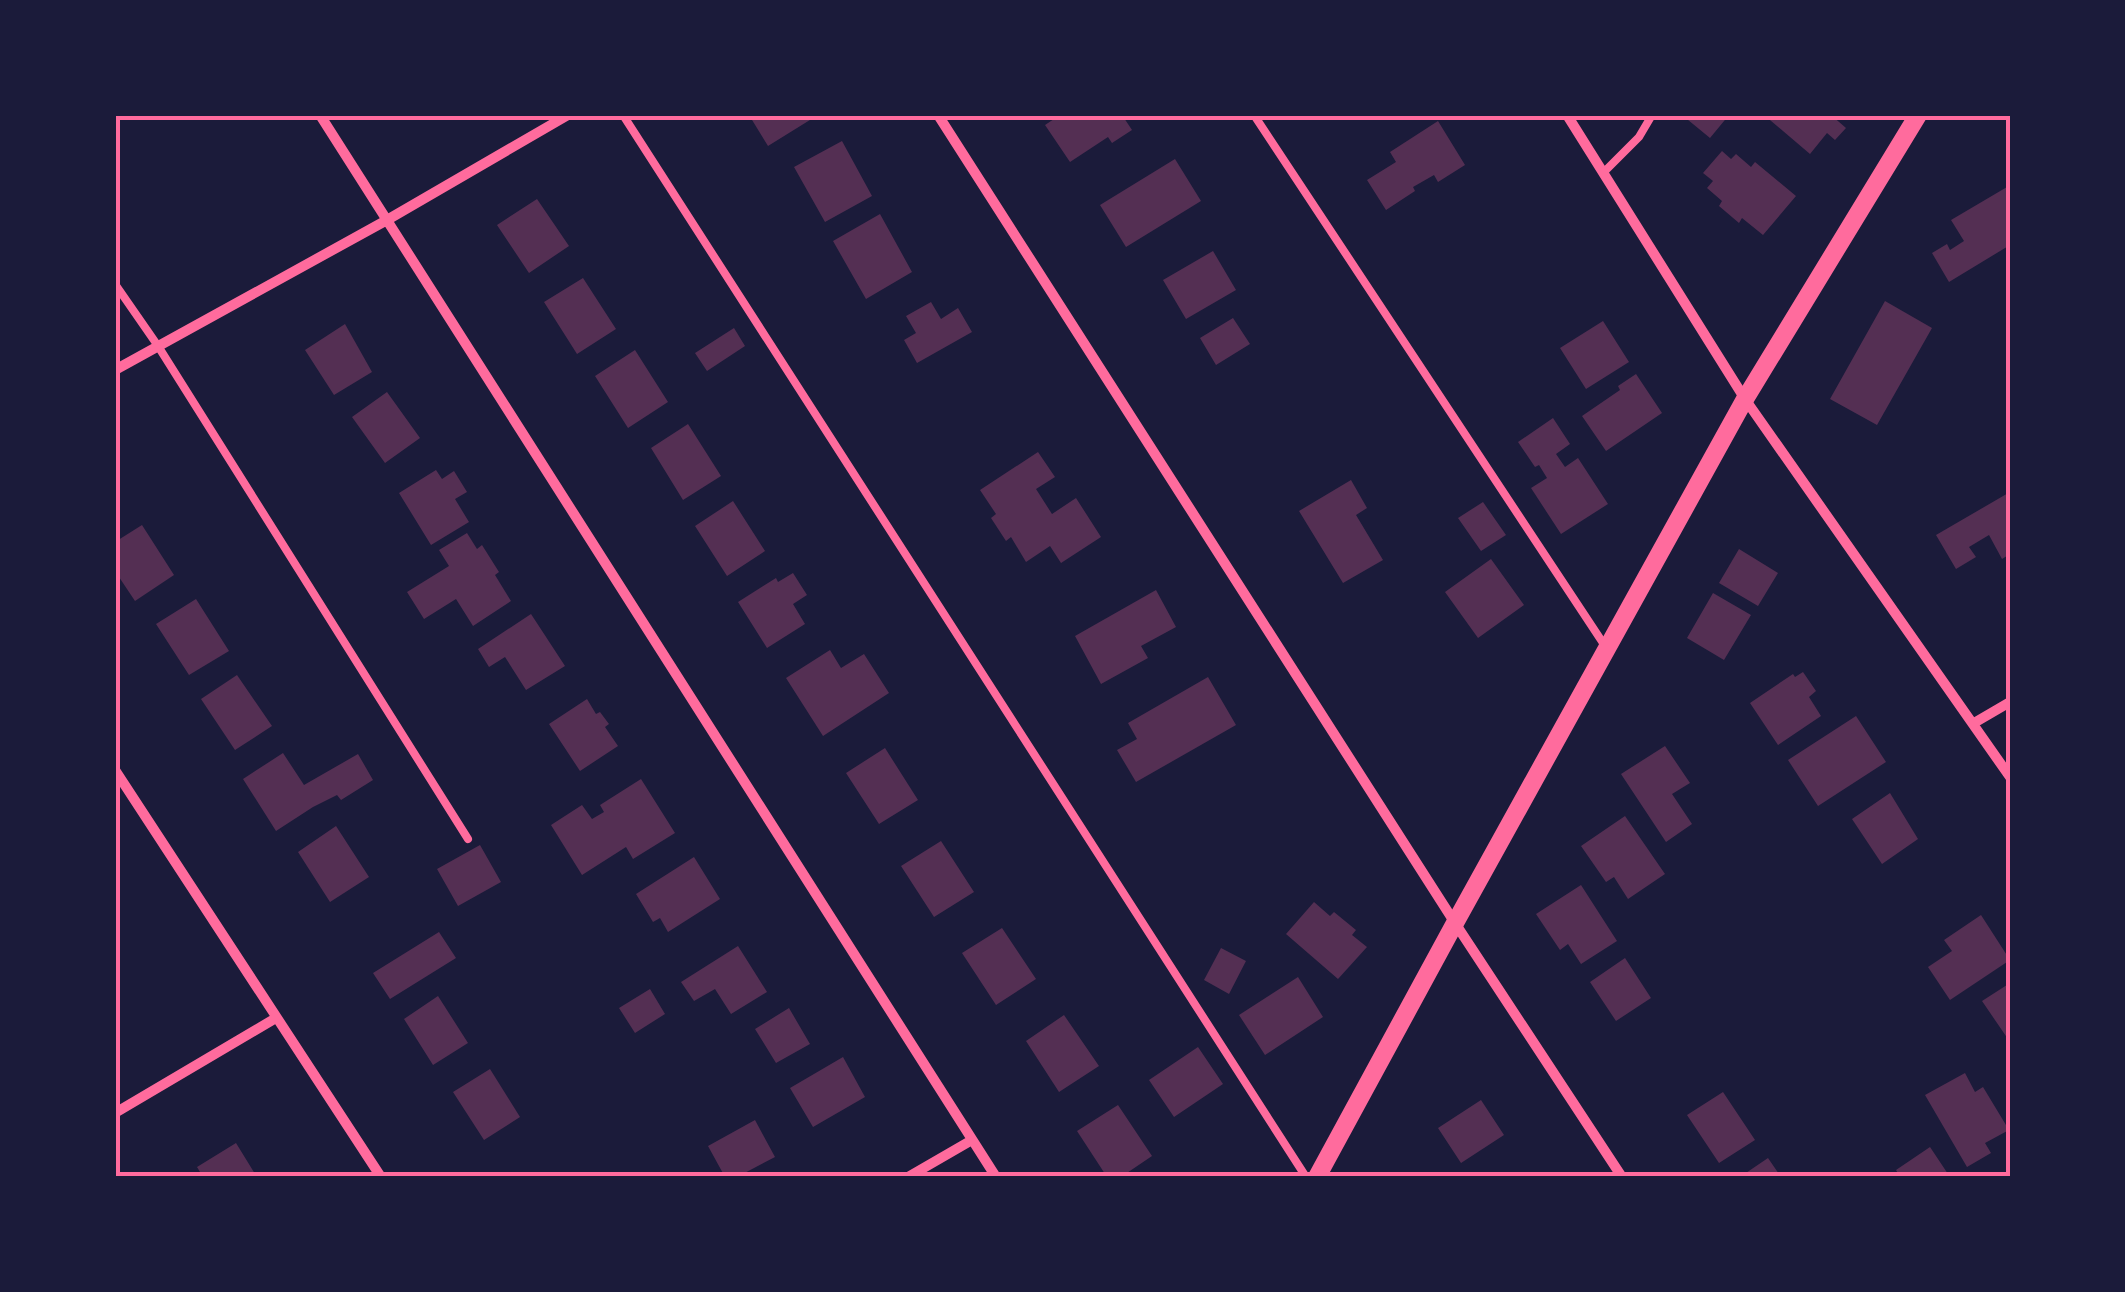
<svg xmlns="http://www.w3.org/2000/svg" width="2125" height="1292" font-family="Quicksand,sans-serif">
  <rect width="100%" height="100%" fill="#1b1b3a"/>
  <path fill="#542f53" d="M749 115H818L768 146Z
    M1060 115H1128L1124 118 1132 130 1112 143 1108 137 1070 162 1045 125Z
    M1682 115H1729L1710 138Z
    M1764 115H1831L1846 128 1835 140 1827 133 1810 154Z
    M1438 121 1465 165 1438 182 1434 175 1413 187 1415 191 1386 210 1367 180 1396 162 1390 152Z
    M842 141 872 196 825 222 794 167Z
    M1722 151 1731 159 1736 154 1751 167 1755 162 1796 196 1763 235 1742 218 1739 223 1719 206 1722 201 1707 188 1713 181 1703 173Z
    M1175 159 1201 201 1126 247 1100 205Z
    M2007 187 2010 191V245L1949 282 1932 253 1947 244 1950 250 1964 241 1951 220Z
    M537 199 569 246 529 273 497 225Z
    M880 214 912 272 866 299 833 241Z
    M1213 251 1236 290 1186 319 1163 280Z
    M583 278 616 329 577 354 544 302Z
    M1885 301 1932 328 1877 425 1830 399Z
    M931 302 941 319 958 308 972 332 917 363 904 340 916 333 906 316Z
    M1233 318 1250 344 1216 365 1200 338Z
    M1603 321 1629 362 1586 389 1560 348Z
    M345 324 372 372 334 395 305 350Z
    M734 328 745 346 707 371 695 353Z
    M635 350 668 402 628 428 595 376Z
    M1636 374 1662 413 1606 451 1582 416 1620 390 1618 386Z
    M387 392 420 438 385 463 352 417Z
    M1553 418 1570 444 1556 454 1565 467 1578 458 1608 504 1561 534 1531 488 1547 478 1539 465 1535 467 1518 442Z
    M688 424 721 476 683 500 651 448Z
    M1038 452 1055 477 1036 489 1052 514 1076 498 1101 537 1061 563 1050 546 1026 562 1011 537 1006 541 991 518 996 514 980 490Z
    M436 470 442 479 454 471 467 492 455 499 469 522 431 545 399 493Z
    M1351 480 1367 508 1356 515 1383 560 1343 583 1299 511Z
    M2010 492V554L2002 559 1989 535 1969 547 1976 557 1956 569 1936 535Z
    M733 501 765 551 727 576 695 526Z
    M1483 502 1506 535 1481 551 1458 518Z
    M142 525 174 575 135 601 115 571V542Z
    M467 533 477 549 482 545 499 572 495 575 511 601 473 626 456 599 424 619 407 592 449 566 439 550Z
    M1739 549 1778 573 1758 606 1719 583Z
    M1491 559 1524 605 1478 638 1445 592Z
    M793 573 807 595 793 604 805 624 767 648 738 602 776 578 778 582Z
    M1156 590 1176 627 1141 646 1148 658 1101 684 1075 636Z
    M1713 593 1751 615 1724 660 1687 638Z
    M196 599 229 651 189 675 156 624Z
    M531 614 565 666 526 690 505 657 489 667 478 649Z
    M830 650 841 668 864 654 889 693 823 736 786 678Z
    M1803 672 1816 691 1809 697 1821 716 1778 745 1750 703 1793 674 1795 677Z
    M237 675 272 726 235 750 201 699Z
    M1208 677 1236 725 1136 782 1117 750 1137 739 1128 723Z
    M587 699 596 714 600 712 609 724 605 727 618 746 580 771 549 724Z
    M1856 716 1886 762 1818 806 1788 760Z
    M1665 746 1690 783 1672 794 1692 824 1666 842 1621 774Z
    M885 748 918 800 879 824 846 773Z
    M283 753 304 785 358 754 373 780 341 800 337 795 313 807 276 831 243 779Z
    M641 779 675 833 633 859 626 847 582 875 551 825 582 805 592 819 604 812 600 805Z
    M1890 793 1918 839 1882 864 1852 819Z
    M1625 816 1665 874 1628 899 1614 877 1606 882 1581 846Z
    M336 826 369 877 330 902 298 852Z
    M941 841 974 892 934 917 901 866Z
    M480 845 501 882 458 906 437 869Z
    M694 857 720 899 668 932 660 918 653 922 636 894Z
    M1581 885 1617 941 1581 964 1568 944 1560 950 1536 914Z
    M1314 902 1330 916 1334 912 1356 930 1352 935 1367 947 1338 979 1286 934Z
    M1981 915 2010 960 1950 1000 1928 967 1952 951 1944 940Z
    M1002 928 1036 979 996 1005 962 953Z
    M439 932 456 958 390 999 373 973Z
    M738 946 767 992 731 1014 715 989 694 1001 681 982Z
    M1221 948 1246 961 1229 994 1204 980Z
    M1625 958 1651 998 1616 1021 1590 982Z
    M1298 977 1323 1017 1265 1055 1239 1015Z
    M2010 983V1042L1982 1001Z
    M650 989 665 1014 635 1033 619 1008Z
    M438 996 468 1043 433 1065 404 1019Z
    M789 1008 810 1044 776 1063 755 1029Z
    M1064 1015 1099 1066 1059 1092 1026 1041Z
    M1198 1047 1223 1084 1174 1117 1149 1080Z
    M843 1057 865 1097 813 1127 790 1088Z
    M490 1069 520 1117 484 1140 453 1092Z
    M1965 1073 1975 1092 1983 1087 2009 1130 1985 1143 1991 1153 1967 1167 1925 1095Z
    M1723 1092 1755 1140 1719 1163 1687 1115Z
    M1481 1100 1504 1135 1461 1163 1438 1128Z
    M1118 1105 1152 1156 1121 1177H1107L1077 1131Z
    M755 1120 775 1157 737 1177H725L708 1146Z
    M236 1143 257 1177H203L197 1167Z
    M1930 1147 1950 1177H1900L1896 1170Z
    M1768 1158 1781 1177H1740Z"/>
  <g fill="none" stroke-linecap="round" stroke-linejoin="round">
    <path stroke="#ff6b9d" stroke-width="8" d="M623 115 1306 1177
      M1254 115 1607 649
      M1603 173 1639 137 1652 115
      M115 284 158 346 468 839"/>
    <path stroke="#ff6b9d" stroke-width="10" d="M320 115 996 1177
      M938 115 1455 923 1622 1177
      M1567 115 1745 399 2010 777
      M115 370 387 220 568 115
      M1974 723 2010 702
      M115 770 381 1177
      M115 1113 276 1018
      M908 1177 972 1140"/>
    <path stroke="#ff6b9d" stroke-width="18" d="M1317 1177 1455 923 1745 399 1918 115"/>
  </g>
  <rect width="2125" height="1292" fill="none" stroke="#1b1b3a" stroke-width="235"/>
  <rect x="118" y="118" width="1890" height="1056" fill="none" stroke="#ff6b9d" stroke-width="4"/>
</svg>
